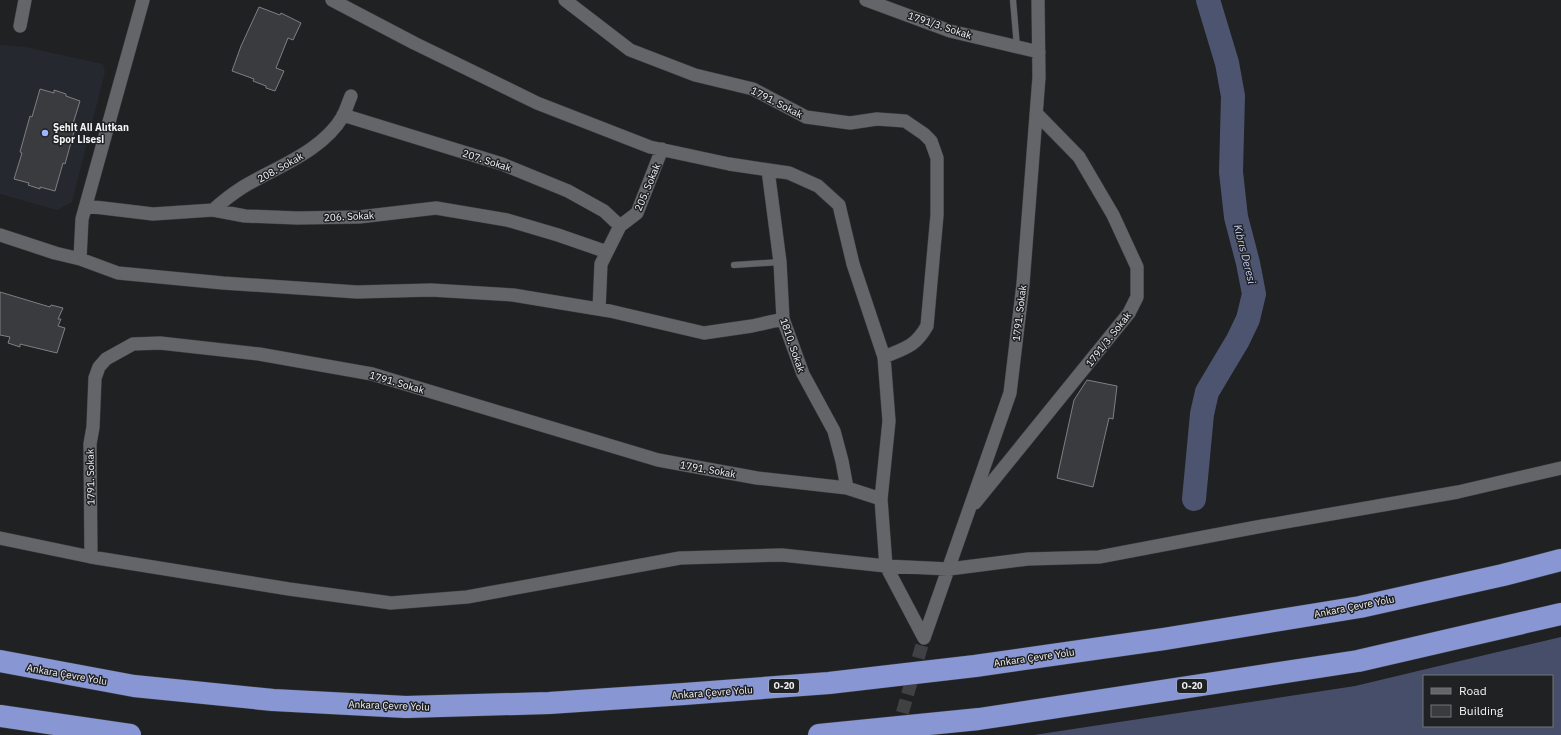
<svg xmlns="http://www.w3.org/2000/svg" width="1561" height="735" font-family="'IBM Plex Sans',sans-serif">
  <rect width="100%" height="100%" fill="#202123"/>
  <path fill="#262830" d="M0 45 25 47 103 64 105 72 72 202 57 210 0 194Z"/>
  <path fill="#474e69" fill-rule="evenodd" d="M1561 637V735H1034L1355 686ZM1424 676H1552V726H1424Z"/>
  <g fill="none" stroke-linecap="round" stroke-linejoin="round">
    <path stroke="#4d546f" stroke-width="24" d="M1194 499 1202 414 1207 392 1238 340 1248 319 1254 294 1248 263 1236 217 1231 172 1233 96 1227 63 1208 0"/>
  </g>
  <path fill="#3a3b3e" stroke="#7e7f83" d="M259 7 280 15 281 13 301 23 293 40 288 38 276 68 284 71 275 91 266 88V86L253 81 254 79 232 71 241 46Z
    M40 89 54 93V90L66 94V96L80 101 72 127 75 128 65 164 63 163 55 191 40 187V189L28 185 29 183 14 179 22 153 20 152 30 116 32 117Z
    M0 292 50 307 51 305 63 308 58 319H61L58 326 65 328 57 353 20 344V347L8 343 10 337 0 335Z
    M1087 380 1117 386 1113 419 1109 418 1093 487 1057 478 1074 400Z"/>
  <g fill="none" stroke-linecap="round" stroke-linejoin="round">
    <path stroke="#404143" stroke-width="13" stroke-dasharray="13 6" stroke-linecap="butt" d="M897 731 924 638"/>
    <g stroke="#3d3d40" stroke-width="7">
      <path id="lane" d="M1013 0 1017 47
        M734 265 780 262"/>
    </g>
    <g stroke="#3d3d40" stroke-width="14">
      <path id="street" d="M332 0 414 43 537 103 650 147 729 164 789 173 818 186 839 205 853 264 884 357 889 421 881 499 886 566 924 638
        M565 0 630 50 695 75 753 89 806 117 850 123 877 119 905 121 924 134 931 141 937 158V215L927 326C915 347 905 348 884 357
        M866 0 950 31 1039 52
        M20 26 25 0
        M343 115 502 164 568 191 604 211 620 226
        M768 170 780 262 783 319 803 374 834 431 842 461 847 488
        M86 206 153 214 213 210 245 216 297 218 359 217 436 208 507 220 558 235 607 252
        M213 210C223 201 232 194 243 187 276 167 322 152 343 116 346 110 348 103 351 96
        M0 235 55 253 80 259 118 273 223 283 357 292 431 290 513 295 610 311 704 333 752 326 783 319
        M80 259 82 219 143 0
        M599 309 601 264 620 226 637 213 662 149
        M975 503 1129 313 1137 297V267L1113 215 1079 157 1036 113
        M0 538 91 557 289 589 391 603 467 597 680 558 782 555 886 566 949 569 1028 559 1099 557 1257 527 1458 492 1561 468
        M91 557 90 444 93 427 95 378 99 367 106 359 133 344 160 343 259 354 372 374 658 460 757 478 847 488 881 499
        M924 638 1010 393 1023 284 1039 77 1038 0"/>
    </g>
    <g stroke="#3d3d40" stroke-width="23">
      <path id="highway" d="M0 661 134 686 273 700 406 707 549 703 684 694 829 683 975 666 1164 639 1360 607 1503 575 1561 560
        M0 716 130 735
        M819 735 979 719 1358 661 1561 614"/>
    </g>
    <use href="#lane" stroke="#646568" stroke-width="6"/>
    <use href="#street" stroke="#646568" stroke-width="13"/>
    <use href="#highway" stroke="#8897d4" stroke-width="22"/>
  </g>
  <circle fill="#a1b3fd" stroke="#202123" stroke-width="1.5" cx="45" cy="133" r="4"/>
  <g text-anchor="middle" stroke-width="3" stroke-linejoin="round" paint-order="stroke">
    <g fill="#202123" stroke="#b4b5b7" stroke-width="1">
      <rect x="769" y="679" width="30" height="14" rx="3"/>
      <rect x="1177" y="679" width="30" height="14" rx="3"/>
    </g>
    <g font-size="9" font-weight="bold" fill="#f4f4f6">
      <text x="784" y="689">O-20</text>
      <text x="1192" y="689">O-20</text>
    </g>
    <g font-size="10" fill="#f4f4f6" stroke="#202123">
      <text transform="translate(940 25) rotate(18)" y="4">1791/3. Sokak</text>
      <text transform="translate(777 102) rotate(27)" y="4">1791. Sokak</text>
      <text transform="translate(487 160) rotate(18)" y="4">207. Sokak</text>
      <text transform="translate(280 167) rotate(-29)" y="4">208. Sokak</text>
      <text transform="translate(647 187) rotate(-67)" y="4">205. Sokak</text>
      <text transform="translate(349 216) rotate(-3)" y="4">206. Sokak</text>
      <text transform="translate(1019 313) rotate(-83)" y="4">1791. Sokak</text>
      <text transform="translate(1108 339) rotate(-52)" y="4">1791/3. Sokak</text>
      <text transform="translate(793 345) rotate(71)" y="4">1810. Sokak</text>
      <text transform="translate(397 382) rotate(16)" y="4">1791. Sokak</text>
      <text transform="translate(708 469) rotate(10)" y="4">1791. Sokak</text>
      <text transform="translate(90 477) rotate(-91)" y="4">1791. Sokak</text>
      <text transform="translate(1354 606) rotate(-11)" y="4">Ankara Çevre Yolu</text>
      <text transform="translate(1034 657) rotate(-8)" y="4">Ankara Çevre Yolu</text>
      <text transform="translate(67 674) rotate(10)" y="4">Ankara Çevre Yolu</text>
      <text transform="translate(712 692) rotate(-4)" y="4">Ankara Çevre Yolu</text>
      <text transform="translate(389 705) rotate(2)" y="4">Ankara Çevre Yolu</text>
    </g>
    <g font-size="10" font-weight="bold" fill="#f4f4f6" stroke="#202123" text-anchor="start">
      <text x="53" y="131">Şehit Ali Alıtkan<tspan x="53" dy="12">Spor Lisesi</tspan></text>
    </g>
    <g font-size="11" font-style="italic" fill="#c2cdf8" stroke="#202123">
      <text transform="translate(1245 254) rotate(76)" y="4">Kıbrıs Deresi</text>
    </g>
  </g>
  <rect x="1423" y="675" width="130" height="52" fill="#202123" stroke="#757577"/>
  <rect x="1431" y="688" width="20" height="6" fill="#646568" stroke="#757577"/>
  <text x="1459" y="695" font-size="12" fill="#f4f4f6">Road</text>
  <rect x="1431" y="705" width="20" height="12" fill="#3a3b3e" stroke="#757577"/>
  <text x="1459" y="715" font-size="12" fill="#f4f4f6">Building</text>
</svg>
